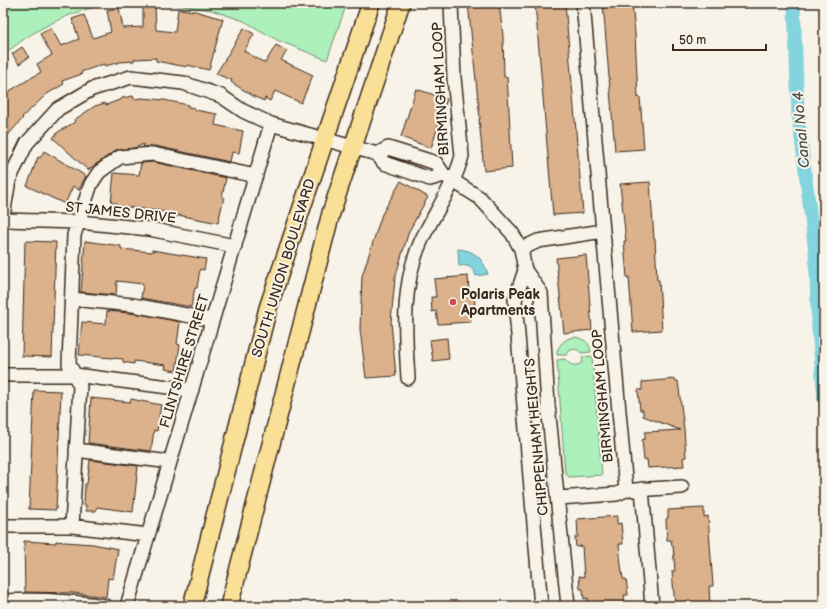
<svg xmlns="http://www.w3.org/2000/svg" width="827" height="609" font-family="'Balsamiq Sans',sans-serif">
  <rect width="100%" height="100%" fill="#f7f3e8"/>
  <filter id="ink" filterUnits="userSpaceOnUse"><feTurbulence type="fractalNoise" baseFrequency=".025" numOctaves="2"/><feDisplacementMap in="SourceGraphic" scale="8" xChannelSelector="R" yChannelSelector="G"/><feConvolveMatrix kernelMatrix="1 2 1 2 8 2 1 2 1" color-interpolation-filters="sRGB"/></filter>
  <g filter="url(#ink)">
    <path fill="#acf0bb" stroke="#748d6c" d="M3 3H142C130 4 116 3 104 5 71 11 28 32 3 56Z
      M162 3H347L327 60 277 40 244 21 211 10Z
      M575 337C584 339 590 342 591 352L581 353C578 349 575 349 570 350L567 355H557V351C561 342 566 338 575 337Z
      M592 356 602 475 569 477 565 472 557 360 565 359 571 365H577L582 363 583 357Z"/>
    <path fill="#83d4de" stroke="#669091" d="M458 249C474 250 483 258 488 274L476 276C473 268 468 264 459 266Z"/>
    <g fill="none" stroke-linecap="round" stroke-linejoin="round">
      <path stroke="#83d4de" stroke-width="13" d="M794 3 798 113 815 252 818 329 824 400"/>
    </g>
    <path fill="#dbb28c" stroke="#3b2a1e" d="M468 3H499L503 36 504 77H507L508 92 512 168 484 171 479 119H480Z
      M535 3H565L583 213 553 215Z
      M603 3H632L635 33 638 98 640 97 644 149 615 151Z
      M143 6H155L156 30 175 32 178 9 195 11 223 19 209 70 187 65V67L156 61V58L134 59V61L120 62 105 66 104 64 81 72 82 74 62 81 64 84 47 94 22 117 23 118 3 141V95L41 72 37 64 52 55 40 34 51 28 61 46 79 39 72 19 84 15 93 38 111 32 107 10 119 8 123 28 143 27Z
      M244 28 254 34 244 51 265 63 276 45 287 51 281 60 313 75 301 103 275 91 270 101 265 98 264 101 253 96 231 82 232 80 216 74Z
      M22 47 29 57 19 64 12 54Z
      M416 89 447 99 431 148 401 137Z
      M133 96 134 99 142 98 164 100 188 105V107L195 108V110L217 114 215 125 243 131 239 153 232 152 230 162 155 146 143 147 144 144 134 148 116 150 88 170 53 138 58 132 75 122 74 120 95 106 105 103 106 105 122 99V98Z
      M44 151 86 176 79 190 73 186 65 204 27 186 38 157 40 158Z
      M153 162 226 178 222 197H224L218 223 178 215V217L168 215V213L160 211 117 206V203H111L114 173 139 175 141 163Z
      M401 181 428 197 409 231 395 278 391 322 396 376 366 378 360 329 362 276 382 214Z
      M650 182 654 239H655L657 280H659L662 330 633 332 629 277 627 278 624 241H626L620 184Z
      M25 241 56 242 52 357 22 356Z
      M85 241 121 246V249L152 252V250L206 259 204 270 200 269 197 288H195L191 307 141 298 143 284 117 281 116 295 81 292Z
      M586 255 592 330 564 333 556 258Z
      M468 276 469 293 474 292 475 307 470 308 471 322 438 324 436 311 432 312 431 297H436L434 279Z
      M107 311 139 314 180 322 177 344 180 345 176 371 165 369 166 365 134 361V364L123 362V359L79 355 82 322 106 324Z
      M447 338 449 359 433 361 430 340Z
      M675 379 676 381H678L684 429 686 457 683 458 684 466 648 468 647 459 644 460 642 440 645 439V432L680 430 643 416V410H640L638 390H642V382Z
      M34 390 61 391 56 510 29 509Z
      M91 398 130 402 131 399 161 405 157 431 154 430 151 451 88 443Z
      M90 460 138 466 133 512 97 507 96 511H86V505H84L85 484H87Z
      M704 508V517L708 516 713 586H709L710 606H675L672 571H675L673 546H672L671 540H667L666 519 668 518V510Z
      M617 516V524L621 523 623 544H619L621 565 623 579H626L628 595H624L625 603 588 606V598L584 599 583 589H580L579 576 584 577 582 546 576 547 575 537H578L577 519Z
      M24 541 56 543V541L65 542 93 544 118 549 113 579 108 578 106 597 74 593 25 592Z"/>
    <g fill="none" stroke-linecap="round" stroke-linejoin="round">
      <g stroke="#3b2a1e" stroke-width="16">
        <path id="minor" d="M377 154 388 148 436 163 444 175 480 198 512 233 521 249 525 270 541 293 548 405 568 606
          M3 216 9 180 27 143 58 109 92 89 131 77 183 83 221 96 243 111 271 124 377 154 384 163 430 179 444 175
          M3 220 79 222 149 229 235 246
          M521 249 538 241 603 231 583 3
          M525 270 515 300 541 606
          M72 299 133 305 212 320
          M3 375H75L192 390
          M408 378C405 330 401 284 422 239 435 212 454 186 462 156L454 78 451 3
          M76 450 170 462
          M642 489 652 606
          M634 490 682 487
          M558 498 617 494 626 490 603 231
          M3 526H72L148 535
          M72 526 80 386 69 364 74 235 91 184 99 172 120 157 153 154 256 176
          M3 601C37 599 71 601 105 606
          M127 606 271 124"/>
      </g>
      <g stroke="#3b2a1e" stroke-width="20">
        <path id="major" d="M192 606 268 308 371 3
          M229 606 331 213 401 3"/>
      </g>
      <use href="#minor" stroke="#f7f3e8" stroke-width="13"/>
      <use href="#major" stroke="#fadf96" stroke-width="17"/>
    </g>
  </g>
  <circle fill="#d1495b" stroke="#f7f3e8" stroke-width="1.5" cx="453" cy="302" r="4"/>
  <g text-anchor="middle" stroke-width="4" stroke-linejoin="round" paint-order="stroke">
    <g font-size="14" fill="#3b2a1e" stroke="#f7f3e8">
      <text transform="translate(440 89) rotate(-93)" y="5">BIRMINGHAM LOOP</text>
      <text transform="translate(121 212) rotate(6)" y="5">ST JAMES DRIVE</text>
      <text transform="translate(283 268) rotate(-73)" y="5">SOUTH UNION BOULEVARD</text>
      <text transform="translate(184 361) rotate(-73)" y="5">FLINTSHIRE STREET</text>
      <text transform="translate(602 396) rotate(-95)" y="5">BIRMINGHAM LOOP</text>
      <text transform="translate(536 437) rotate(-95)" y="5">CHIPPENHAM HEIGHTS</text>
    </g>
    <g font-size="14" font-weight="bold" fill="#3b2a1e" stroke="#f7f3e8" text-anchor="start">
      <text x="461" y="299">Polaris Peak<tspan x="461" dy="16">Apartments</tspan></text>
    </g>
    <g font-size="15" font-style="italic" fill="#4d544e" stroke="#f7f3e8">
      <text transform="translate(801 130) rotate(-95)" y="5">Canal No 4</text>
    </g>
  </g>
  <rect width="827" height="609" fill="none" stroke="#f7f3e8" stroke-width="16"/>
  <rect x="8" y="8" width="811" height="593" fill="none" stroke="#3b2a1e" stroke-width="1.5" filter="url(#ink)"/>
  <path d="M673 44v6h93v-6" fill="none" stroke="#3b2a1e" stroke-width="2"/>
  <text x="679" y="44" font-size="12" fill="#3b2a1e" stroke="#f7f3e8" stroke-width="3" paint-order="stroke">50 m</text>
</svg>
